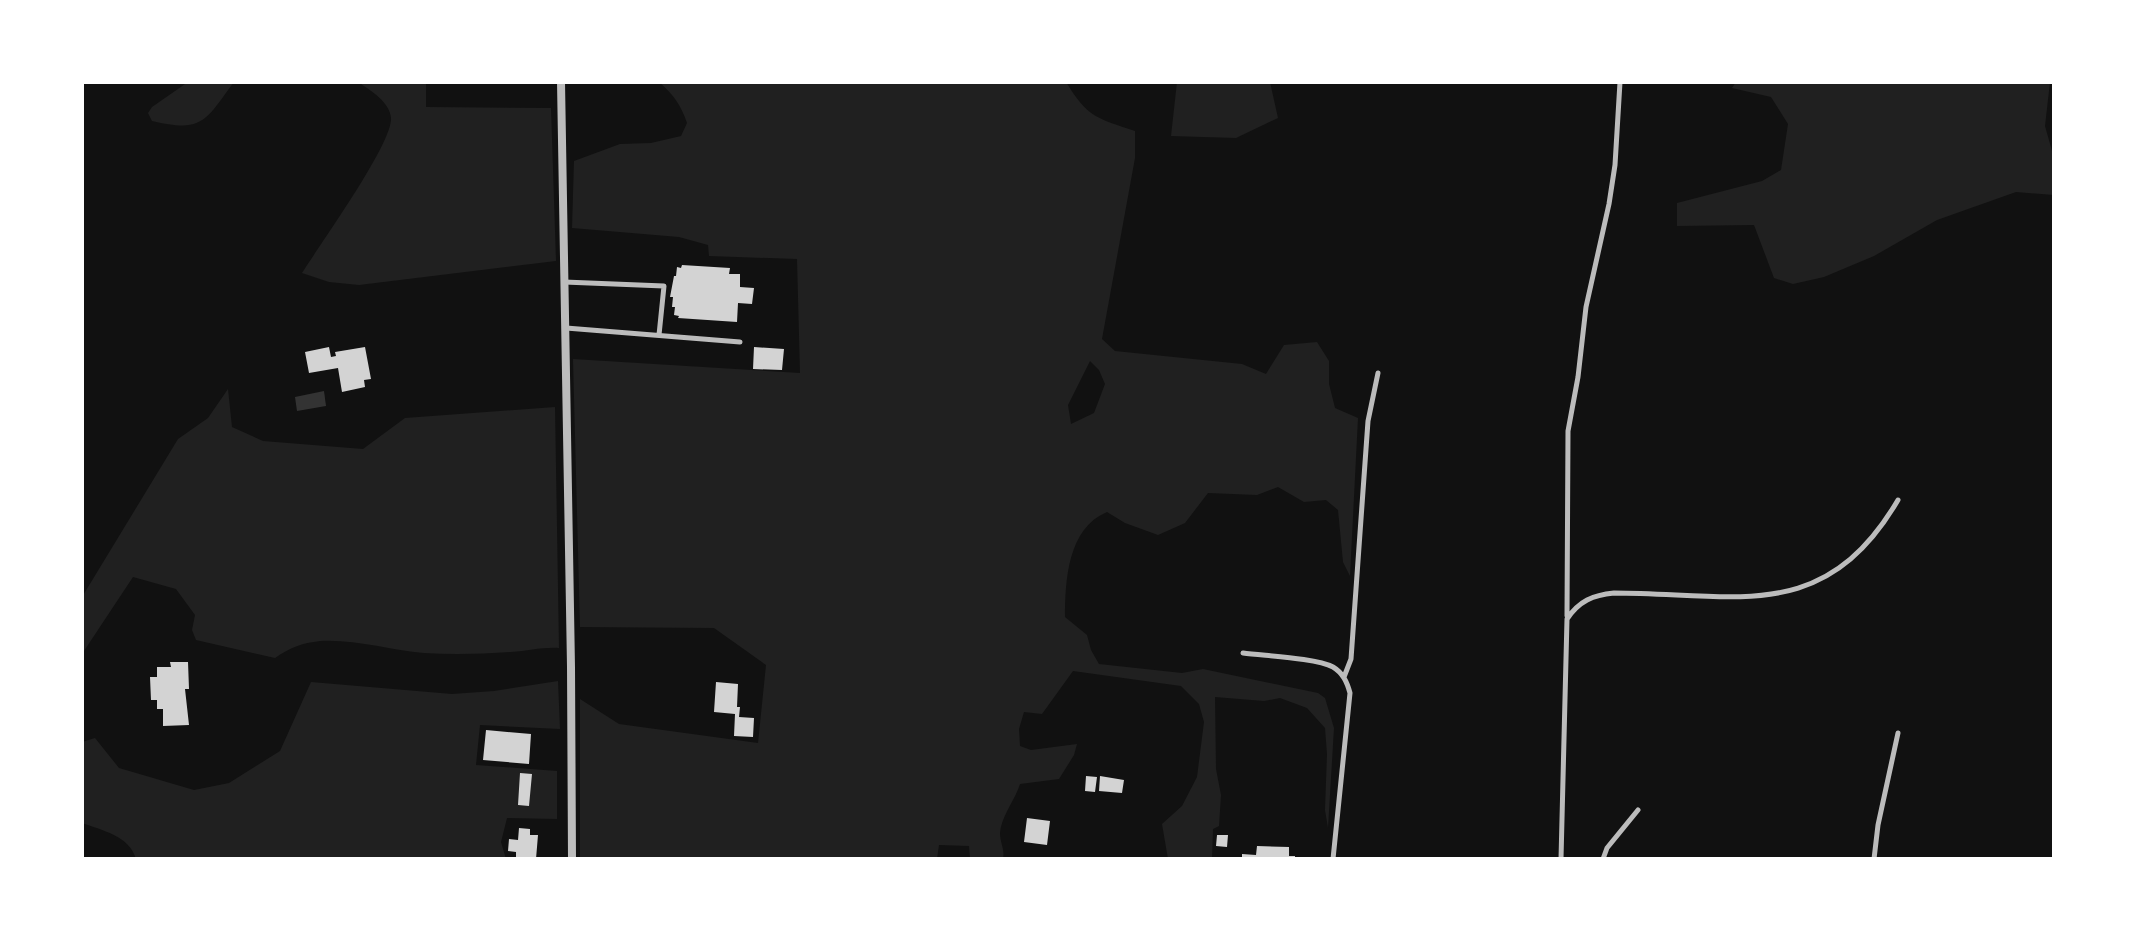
<svg xmlns="http://www.w3.org/2000/svg" width="2136" height="941" font-family="'Noto Sans',sans-serif">
  <rect width="100%" height="100%" fill="#111"/>
  <path fill="#202020" fill-rule="evenodd" d="M188 82H234C205 121 203 133 152 121L148 113 152 107Z
    M358 82H426V107L551 108 556 261 359 285 329 282 302 273C319 246 393 143 391 118 390 102 370 90 358 82Z
    M659 82H1066C1088 118 1097 118 1135 131V158L1102 339 1115 351 1242 364 1266 374 1284 345 1317 342 1329 361V384L1335 408 1358 418 1350 576 1343 562 1338 510 1326 500 1304 502 1278 487 1257 495 1208 493 1185 523 1158 535 1125 523 1107 512C1068 528 1065 580 1065 617L1087 635 1091 650 1099 664 1182 673 1203 669 1318 693 1325 698 1334 728 1328 828 1325 810 1327 754 1325 728 1307 708 1280 698 1264 701 1215 697 1216 769 1221 795 1219 826 1213 829 1212 859H1168L1162 824 1182 806 1197 777 1204 722 1199 704 1181 686 1073 671 1042 714 1024 712 1019 729 1020 746 1031 750 1077 744 1074 755 1059 779 1020 784C1015 800 1001 817 1000 833 1000 843 1005 849 1003 859H970L969 846 939 845 937 859H580V699L619 724 758 743 766 665 714 628 580 627 573 359 800 373 797 259 709 256 708 245 679 237 572 228 574 161 620 144 651 143 681 136 687 123C681 105 673 94 659 82ZM1090 361 1099 370 1105 384 1094 413 1071 424 1068 405Z
    M1177 82H1270L1278 118 1236 138 1171 136Z
    M1736 82H2050L2045 126 2054 158V195L2016 192 1937 220 1874 256 1824 277 1793 284 1774 278 1754 225 1677 226V203L1762 181 1781 170 1788 124 1771 97 1732 88Z
    M228 389 232 427 263 441 363 449 405 418 555 407 559 648C542 647 528 651 511 652 483 654 453 655 424 653 390 650 355 639 320 641 302 643 289 648 275 658L196 640 192 630 195 615 176 589 133 577 82 654V597L178 439 208 418Z
    M558 681 560 729 480 725 476 765 557 771V819L507 818 501 842 506 859H136C130 836 101 830 82 823V742L95 738 119 768 194 790 229 783 280 751 311 682 452 694 494 691Z"/>
  <path fill="#333" d="M324 391 326 406 297 411 295 397Z"/>
  <path fill="#d3d3d3" d="M682 265 730 268 729 274H740V287L754 288 752 304 738 303 737 322 678 318 679 316 674 315 675 307H672L673 297H670L674 276H676L677 267 681 268Z
    M329 347 331 357 336 356 335 352 365 347 371 379 364 380 365 387 342 392 338 368 309 373 305 352Z
    M754 347 784 349 782 370 753 369Z
    M170 662H188L189 689H185L189 725 163 726V709H157V700H151L150 677H157V667H171Z
    M716 682 738 684 737 707H740L739 717 754 718 753 737 734 736 735 714 714 712Z
    M486 730 531 734 529 764 483 760Z
    M520 773 532 774 529 806 518 805Z
    M1086 776 1097 777 1095 792 1085 791Z
    M1100 776 1124 780 1122 793 1099 791Z
    M1027 818 1050 821 1047 845 1024 842Z
    M519 828 530 829V835H538L536 859 516 857V852L508 851 509 839 518 840Z
    M1217 835H1228L1227 847 1216 846Z
    M1257 846 1289 847V856H1295V859H1242V854L1256 855Z"/>
  <g fill="none" stroke-linecap="round" stroke-linejoin="round">
    <path stroke="#bcbcbc" stroke-width="5" d="M564 282 664 286 659 335
      M566 328 740 342
      M1567 616 1568 431 1578 377 1586 307 1609 204 1615 165 1620 82
      M1243 653C1265 656 1316 658 1333 667 1343 673 1347 682 1350 693L1333 859
      M1344 677 1351 659 1368 421 1378 373
      M1561 859 1567 619C1579 601 1593 595 1614 593 1735 593 1824 626 1898 500
      M1603 859 1607 848 1638 810
      M1874 859 1878 825 1898 733"/>
    <path stroke="#bcbcbc" stroke-width="8" d="M561 82 571 667 572 859"/>
  </g>
  <rect width="2136" height="941" fill="none" stroke="#ffffff" stroke-width="168"/>
</svg>
